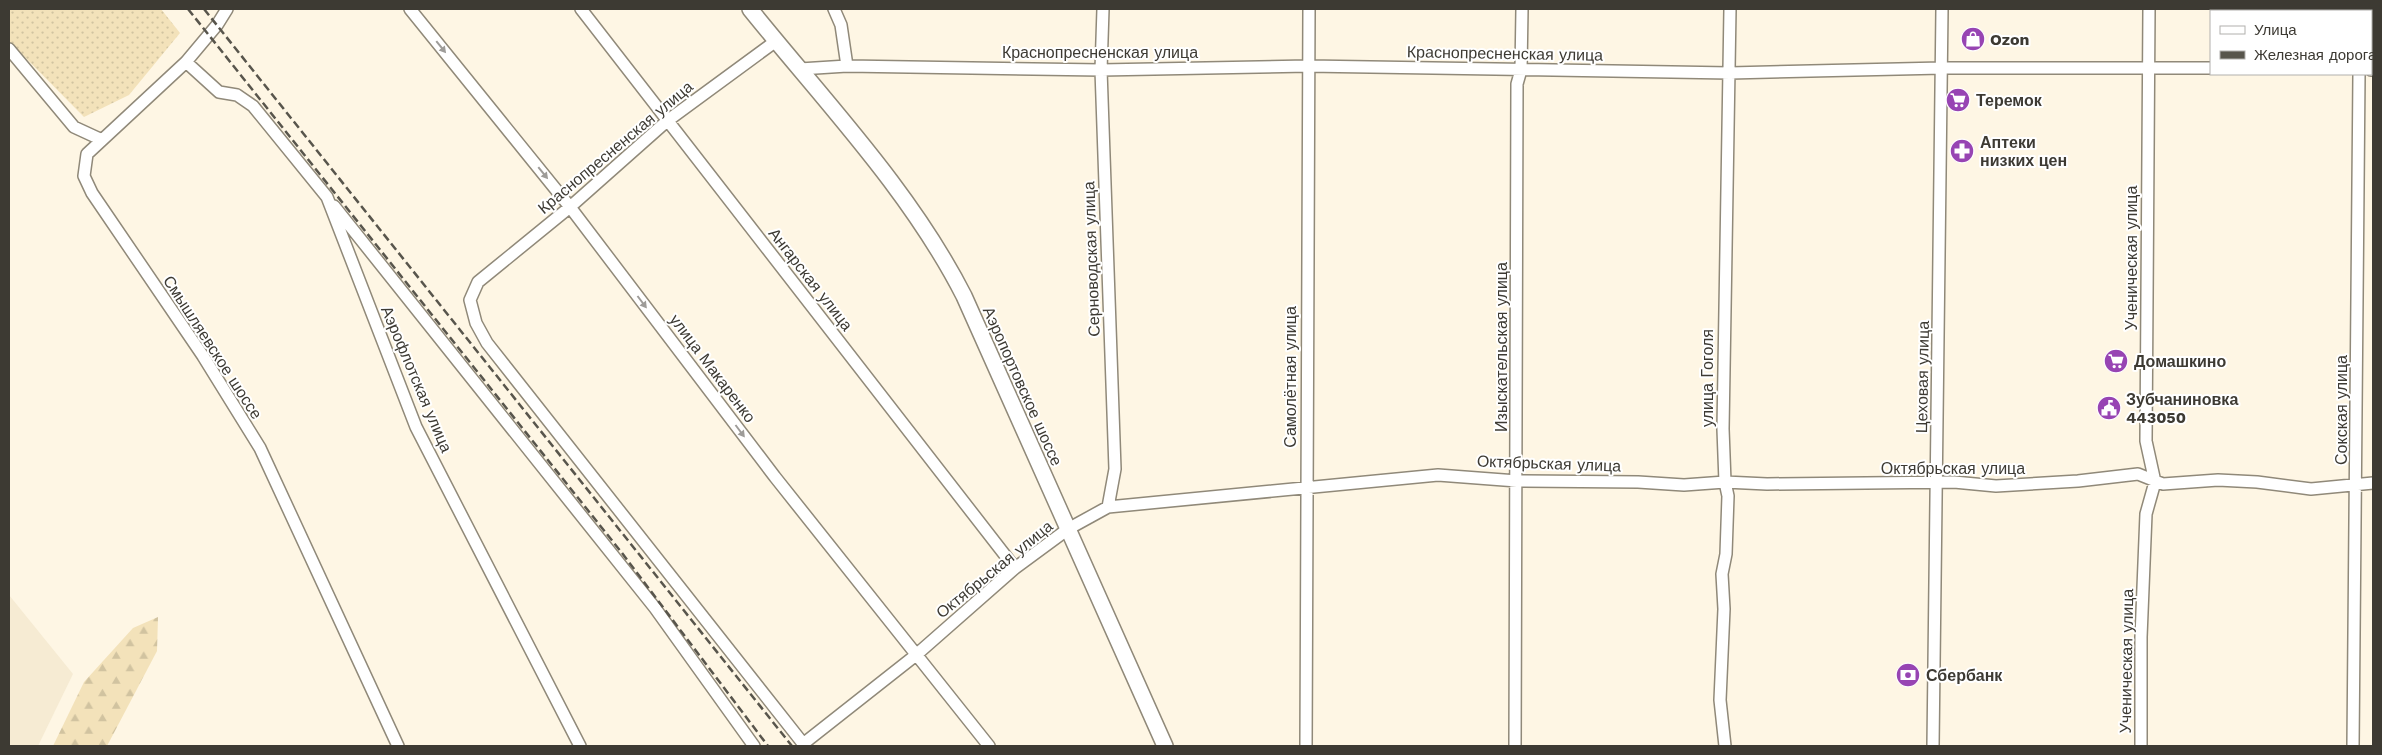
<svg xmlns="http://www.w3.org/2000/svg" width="2382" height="755" font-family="'Work Sans',sans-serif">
  <defs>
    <pattern id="forest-firs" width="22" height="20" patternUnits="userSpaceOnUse" patternTransform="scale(1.25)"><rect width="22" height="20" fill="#f3e2ba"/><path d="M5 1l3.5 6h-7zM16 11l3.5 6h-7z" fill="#d1c3a0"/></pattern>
    <pattern id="garden-dots" width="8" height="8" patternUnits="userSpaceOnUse" patternTransform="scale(1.25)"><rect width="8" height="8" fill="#f3e2ba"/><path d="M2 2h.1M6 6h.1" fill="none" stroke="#d1c3a0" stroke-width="1.8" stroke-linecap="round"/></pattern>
  </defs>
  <rect width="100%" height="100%" fill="#fef6e4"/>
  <path fill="#f6ebd3" d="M9 595 73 674 38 746H9Z"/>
  <path fill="url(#forest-firs)" d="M158 617 157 651 107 746H53L84 682 133 628Z"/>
  <path fill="url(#garden-dots)" d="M9 9H161L180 33 129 95 84 117 9 41Z"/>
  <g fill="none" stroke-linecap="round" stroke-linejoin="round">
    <g stroke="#908979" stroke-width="14">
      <path id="minor" d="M227 9 217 25 186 62 87 154 84 176 92 193 203 356 260 448 398 746
        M410 9 570 207 775 477 989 746
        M581 9 1015 568
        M834 9 841 25 847 66
        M1103 9 1101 70 1115 469 1108 507
        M2360 11V9
        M776 41 667 121 570 207 478 282 470 300 476 323 487 343 805 746
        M9 49 74 127 100 139
        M186 62 219 92 237 95 253 106 327 197 416 427 580 746
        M800 69 847 66 1101 70 1308 66 1730 73 1942 68H2211
        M2371 70H2373
        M334 206 655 608 754 746
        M803 744 916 655 1015 568 1068 529 1108 507 1438 475 1517 481 1638 482 1684 485 1725 482 1767 484 1954 482 1996 486 2078 481 2138 474 2163 484 2218 480 2257 482 2311 489 2373 483
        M1306 746 1309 9
        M1515 746 1517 84 1521 70 1522 9
        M1725 746 1720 700 1724 609 1722 574 1726 554 1728 496 1725 482 1723 429 1730 9
        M1933 746 1942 9
        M2141 746V637L2146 514 2155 482 2146 441 2149 9
        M2353 746 2359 74"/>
    </g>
    <g stroke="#908979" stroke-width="18">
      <path id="major" d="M750 9C824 101 910 190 964 296L1165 746"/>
    </g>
    <use href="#minor" stroke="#fff" stroke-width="11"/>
    <use href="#major" stroke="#fff" stroke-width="15"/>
    <path stroke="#58554c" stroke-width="2.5" stroke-dasharray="8 4" stroke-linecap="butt" d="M188 9 622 553 768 746
      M204 9 792 746"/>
  </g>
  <defs><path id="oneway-solid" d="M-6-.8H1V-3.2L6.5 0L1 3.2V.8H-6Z" transform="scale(1.25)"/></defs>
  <g fill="#9e9c99">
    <use href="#oneway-solid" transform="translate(441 47) rotate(51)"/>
    <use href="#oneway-solid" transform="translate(543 173) rotate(51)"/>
    <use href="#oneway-solid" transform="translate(642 302) rotate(53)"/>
    <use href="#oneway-solid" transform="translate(740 431) rotate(53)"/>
  </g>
  <defs>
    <g id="shop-disc" transform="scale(1.25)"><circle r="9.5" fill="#9744b3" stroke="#fff"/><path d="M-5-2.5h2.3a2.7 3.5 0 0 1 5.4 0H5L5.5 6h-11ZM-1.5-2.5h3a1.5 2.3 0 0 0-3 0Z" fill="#fff"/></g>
    <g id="supermarket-disc" transform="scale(1.25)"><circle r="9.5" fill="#9744b3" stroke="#fff"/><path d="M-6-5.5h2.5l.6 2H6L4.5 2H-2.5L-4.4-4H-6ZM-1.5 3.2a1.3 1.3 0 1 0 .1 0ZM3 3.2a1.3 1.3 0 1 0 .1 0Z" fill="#fff"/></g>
    <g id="pharmacy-disc" transform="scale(1.25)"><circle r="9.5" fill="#9744b3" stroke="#fff"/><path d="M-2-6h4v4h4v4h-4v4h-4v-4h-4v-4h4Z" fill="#fff"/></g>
    <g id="civic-disc" transform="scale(1.25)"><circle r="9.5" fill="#9744b3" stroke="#fff"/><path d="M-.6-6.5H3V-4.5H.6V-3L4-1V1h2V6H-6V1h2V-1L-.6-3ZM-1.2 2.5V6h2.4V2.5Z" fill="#fff"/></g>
    <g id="bank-disc" transform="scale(1.25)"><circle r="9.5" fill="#9744b3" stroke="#fff"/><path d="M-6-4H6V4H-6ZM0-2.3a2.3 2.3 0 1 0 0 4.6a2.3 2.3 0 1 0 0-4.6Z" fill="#fff"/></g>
  </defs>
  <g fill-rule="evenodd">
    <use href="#shop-disc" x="1973" y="39"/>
    <use href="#supermarket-disc" x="1958" y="100"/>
    <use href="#pharmacy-disc" x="1962" y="151"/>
    <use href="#supermarket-disc" x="2116" y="361"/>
    <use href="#civic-disc" x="2109" y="408"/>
    <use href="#bank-disc" x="1908" y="675"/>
  </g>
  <g text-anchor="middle" stroke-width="4" stroke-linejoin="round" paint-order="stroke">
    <g font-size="16" font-weight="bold" fill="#3d3a33" stroke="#fff" text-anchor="start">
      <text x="1990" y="45">Ozon</text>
      <text x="1976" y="106">Теремок</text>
      <text x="1980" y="148">Аптеки<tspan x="1980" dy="18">низких цен</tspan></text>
      <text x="2134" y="367">Домашкино</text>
      <text x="2126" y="405">Зубчаниновка<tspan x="2126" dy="18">443050</tspan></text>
      <text x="1926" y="681">Сбербанк</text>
    </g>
    <g font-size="16" fill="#3d3a33" stroke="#fff">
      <text x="1100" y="58">Краснопресненская улица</text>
      <text transform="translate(1505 53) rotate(1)" y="6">Краснопресненская улица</text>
      <text transform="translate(615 147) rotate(-40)" y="6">Краснопресненская улица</text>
      <text transform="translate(2131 258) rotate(-90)" y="6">Ученическая улица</text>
      <text transform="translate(1091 259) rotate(-92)" y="6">Серноводская улица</text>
      <text transform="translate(811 279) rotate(52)" y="6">Ангарская улица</text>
      <text transform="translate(213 347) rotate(57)" y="6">Смышляевское шоссе</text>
      <text transform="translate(1501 347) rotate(-90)" y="6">Изыскательская улица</text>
      <text transform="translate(713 368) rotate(53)" y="6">улица Макаренко</text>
      <text transform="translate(1290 377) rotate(-90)" y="6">Самолётная улица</text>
      <text transform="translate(1922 377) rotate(-89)" y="6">Цеховая улица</text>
      <text transform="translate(1707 378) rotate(-90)" y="6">улица Гоголя</text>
      <text transform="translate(417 379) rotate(67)" y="6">Аэрофлотская улица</text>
      <text transform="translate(1023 386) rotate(66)" y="6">Аэропортовское шоссе</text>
      <text transform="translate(2341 410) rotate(-90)" y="6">Сокская улица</text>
      <text transform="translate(1549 463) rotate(2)" y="6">Октябрьская улица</text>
      <text x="1953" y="474">Октябрьская улица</text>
      <text transform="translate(994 569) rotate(-39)" y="6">Октябрьская улица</text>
      <text transform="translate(2126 661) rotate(-89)" y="6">Ученическая улица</text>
    </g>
  </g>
  <rect width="2382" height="755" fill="none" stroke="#3d3a33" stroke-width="20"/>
  <rect x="2210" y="10" width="162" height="65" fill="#ffffff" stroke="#b1b0ad"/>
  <rect x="2220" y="26" width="25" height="8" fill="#ffffff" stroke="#b1b0ad"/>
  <text x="2254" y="35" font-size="15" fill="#3d3a33">Улица</text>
  <rect x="2220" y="51" width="25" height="8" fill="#58554c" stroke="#b1b0ad"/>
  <text x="2254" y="60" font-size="15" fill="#3d3a33">Железная дорога</text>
</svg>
